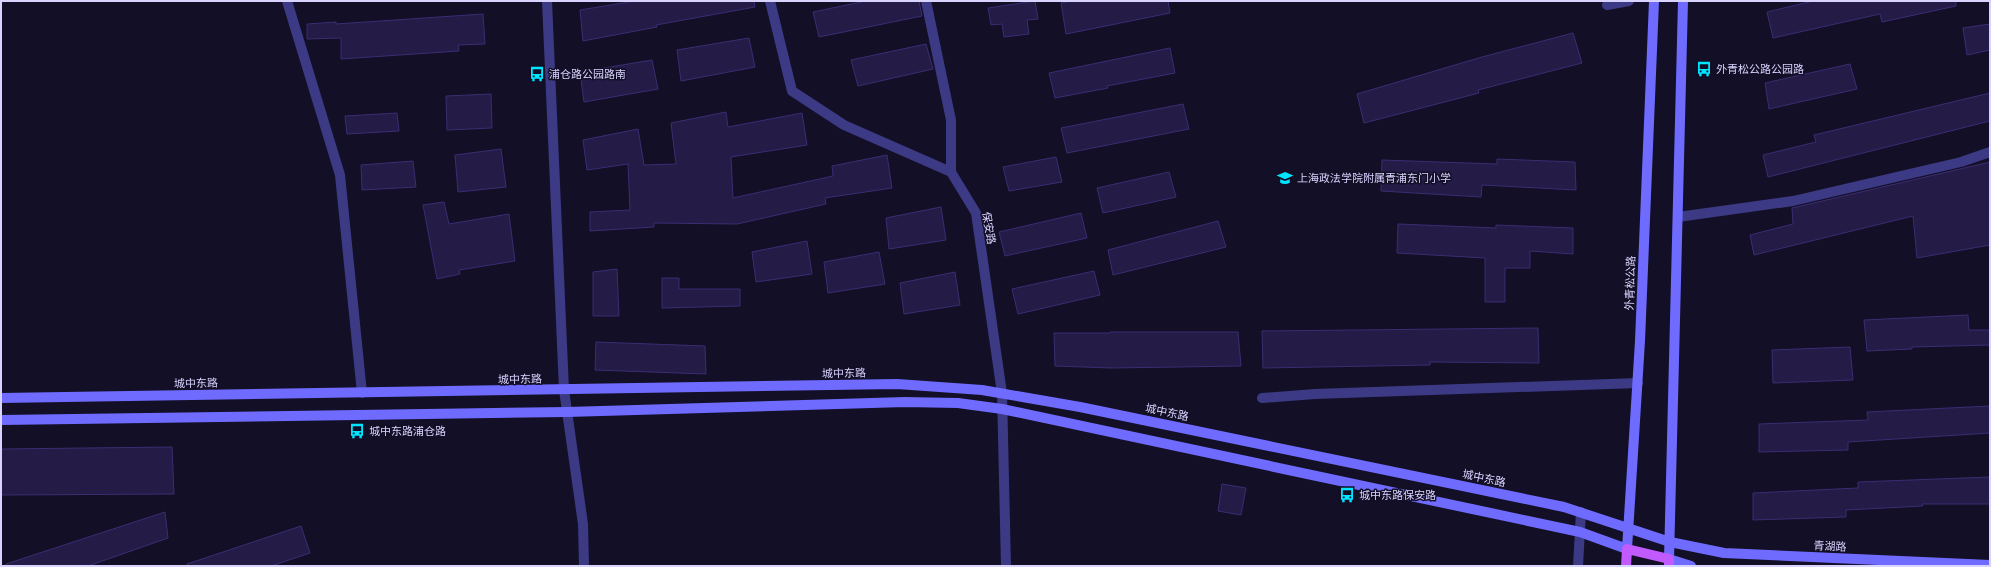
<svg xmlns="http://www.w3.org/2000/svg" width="1991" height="567" font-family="'Fira Sans Condensed','Noto Sans SC',sans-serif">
  <rect width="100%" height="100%" fill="#130f26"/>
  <path fill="#241b47" stroke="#3b2d73" d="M635 1H754L755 7 656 25 657 27 583 41 580 10Z
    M866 1H919L922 16 819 37 813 12Z
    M1035 1 1038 19 1027 20 1029 34 1004 37 1002 24 991 25 988 8Z
    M1071 1H1168L1170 13 1066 34 1061 3Z
    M1813 1H1956V6L1882 22 1880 14 1773 38 1767 12Z
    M483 14 485 44 458 45 459 51 341 59V38L307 39V24L336 22V24Z
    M1990 24V50L1967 55 1963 28Z
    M1573 33 1582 63 1478 90 1479 93 1364 123 1357 94 1482 57Z
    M749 38 755 67 681 81 677 50Z
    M926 44 933 69 858 86 851 60Z
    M1170 48 1175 73 1107 86 1108 88 1055 98 1049 73Z
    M652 60 658 89 584 102 580 72Z
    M1850 64 1857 89 1769 109 1765 83Z
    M1990 93V121L1768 177 1763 155 1816 142 1814 135Z
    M491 94 492 128 447 130 446 96Z
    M1183 104 1189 129 1067 153 1061 128Z
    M726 112 728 127 802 113 807 145 731 157 733 198 833 176 832 166 887 155 892 188 825 198 826 204 737 224 654 223V227L590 231V212L630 210 628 164 587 170 583 140 638 129 644 165 676 164 671 123Z
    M397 113 399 131 347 134 345 116Z
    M501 149 506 187 458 192 455 155Z
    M1056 157 1062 182 1009 191 1003 167Z
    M1497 159 1575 162 1576 190 1482 185 1481 197 1381 191 1382 160 1497 164Z
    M413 161 416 187 362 190 361 165Z
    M1990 162V245L1917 258 1913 216 1754 255 1750 235 1793 224 1792 208Z
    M1169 172 1176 197 1103 213 1097 188Z
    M444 202 449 224 509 214 515 261 459 270 460 274 437 279 423 205Z
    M941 207 946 240 889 249 886 218Z
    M1081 213 1087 238 1005 256 999 232Z
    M1218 221 1226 247 1113 275 1108 250Z
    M1398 224 1496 228V225L1573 228V254L1530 251V268H1505V302H1485V258L1397 253Z
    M807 241 812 274 756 282 752 252Z
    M879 252 885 284 828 293 824 262Z
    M617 269 619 316H593V272Z
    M1094 271 1100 295 1018 314 1012 289Z
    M955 272 960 305 904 314 900 283Z
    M662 278H679V289H740V306L662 308Z
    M1968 315 1969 330H1990V345L1912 347V349L1867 351 1864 320Z
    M1538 328 1539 363 1430 362V365L1263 368 1262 331Z
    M1110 332H1238L1241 366 1112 368 1055 366 1054 333H1110Z
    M596 342 705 346 706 374 595 370Z
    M1850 347 1853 380 1773 383 1772 350Z
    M1990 406V433L1848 442V450L1759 452V424L1868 420 1867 412Z
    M172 447 174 494 1 495V449Z
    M1990 477V504H1922L1923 506 1846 510V517L1753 520V493L1858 488V482Z
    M1222 484 1246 488 1241 515 1218 511Z
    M165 512 168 538 88 566H6V564Z
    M301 526 310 553 271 566H188L187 564Z"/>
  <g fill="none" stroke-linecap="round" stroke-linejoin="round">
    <path stroke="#3d3a85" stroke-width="10" d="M287 1 340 175 362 393
      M547 1 564 390 583 524 584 566
      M770 1 792 91 844 125 951 172 976 213 1002 393 1006 566
      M926 1 951 120V172
      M1607 5 1629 1
      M1678 217 1793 201 1961 162 1990 152
      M1262 398 1315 394 1638 383
      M1578 566 1581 512"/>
    <path stroke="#6f6bff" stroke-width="10" d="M1683 1 1669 559 1691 566
      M1 398 897 384 982 390 1080 407 1564 507 1670 542 1724 553 1990 565
      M1 420 567 412 905 402 958 403 1002 409 1580 532 1627 549 1640 341 1654 1"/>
    <path stroke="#c25bff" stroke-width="10" d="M1626 566 1627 549 1669 559V566"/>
  </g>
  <defs>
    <g id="bus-bare" transform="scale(1.2)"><path d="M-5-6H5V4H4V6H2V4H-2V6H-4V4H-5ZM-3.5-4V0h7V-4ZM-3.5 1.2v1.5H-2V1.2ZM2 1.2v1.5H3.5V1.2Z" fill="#00e5ff" stroke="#130f26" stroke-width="2.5" paint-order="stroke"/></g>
    <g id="school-bare" transform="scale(1.2)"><path d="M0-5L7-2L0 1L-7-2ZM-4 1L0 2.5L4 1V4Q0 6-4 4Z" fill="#00e5ff" stroke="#130f26" stroke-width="2.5" paint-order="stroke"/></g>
  </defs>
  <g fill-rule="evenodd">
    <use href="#bus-bare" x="1704" y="69"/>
    <use href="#bus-bare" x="537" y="74"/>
    <use href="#school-bare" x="1285" y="178"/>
    <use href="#bus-bare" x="357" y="431"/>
    <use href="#bus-bare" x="1347" y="495"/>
  </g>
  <g text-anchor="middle" stroke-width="3" stroke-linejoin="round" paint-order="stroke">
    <g font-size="11" fill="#d9d4ff" stroke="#130f26" text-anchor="start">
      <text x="1716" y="73">外青松公路公园路</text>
      <text x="549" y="78">浦仓路公园路南</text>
      <text x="1297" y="182">上海政法学院附属青浦东门小学</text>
      <text x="369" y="435">城中东路浦仓路</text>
      <text x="1359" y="499">城中东路保安路</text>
    </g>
    <g font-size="11" fill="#d9d4ff" stroke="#130f26">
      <text transform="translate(989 228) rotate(80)" y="4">保安路</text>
      <text transform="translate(1630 283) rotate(-88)" y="4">外青松公路</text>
      <text transform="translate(844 373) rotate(-1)" y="4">城中东路</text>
      <text transform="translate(520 379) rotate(-1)" y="4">城中东路</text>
      <text transform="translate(196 383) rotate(-1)" y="4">城中东路</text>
      <text transform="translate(1167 412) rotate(12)" y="4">城中东路</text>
      <text transform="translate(1484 478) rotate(12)" y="4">城中东路</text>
      <text transform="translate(1830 546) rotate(3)" y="4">青湖路</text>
    </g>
  </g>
  <rect width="1991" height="567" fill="none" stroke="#d9d4ff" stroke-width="4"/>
</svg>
